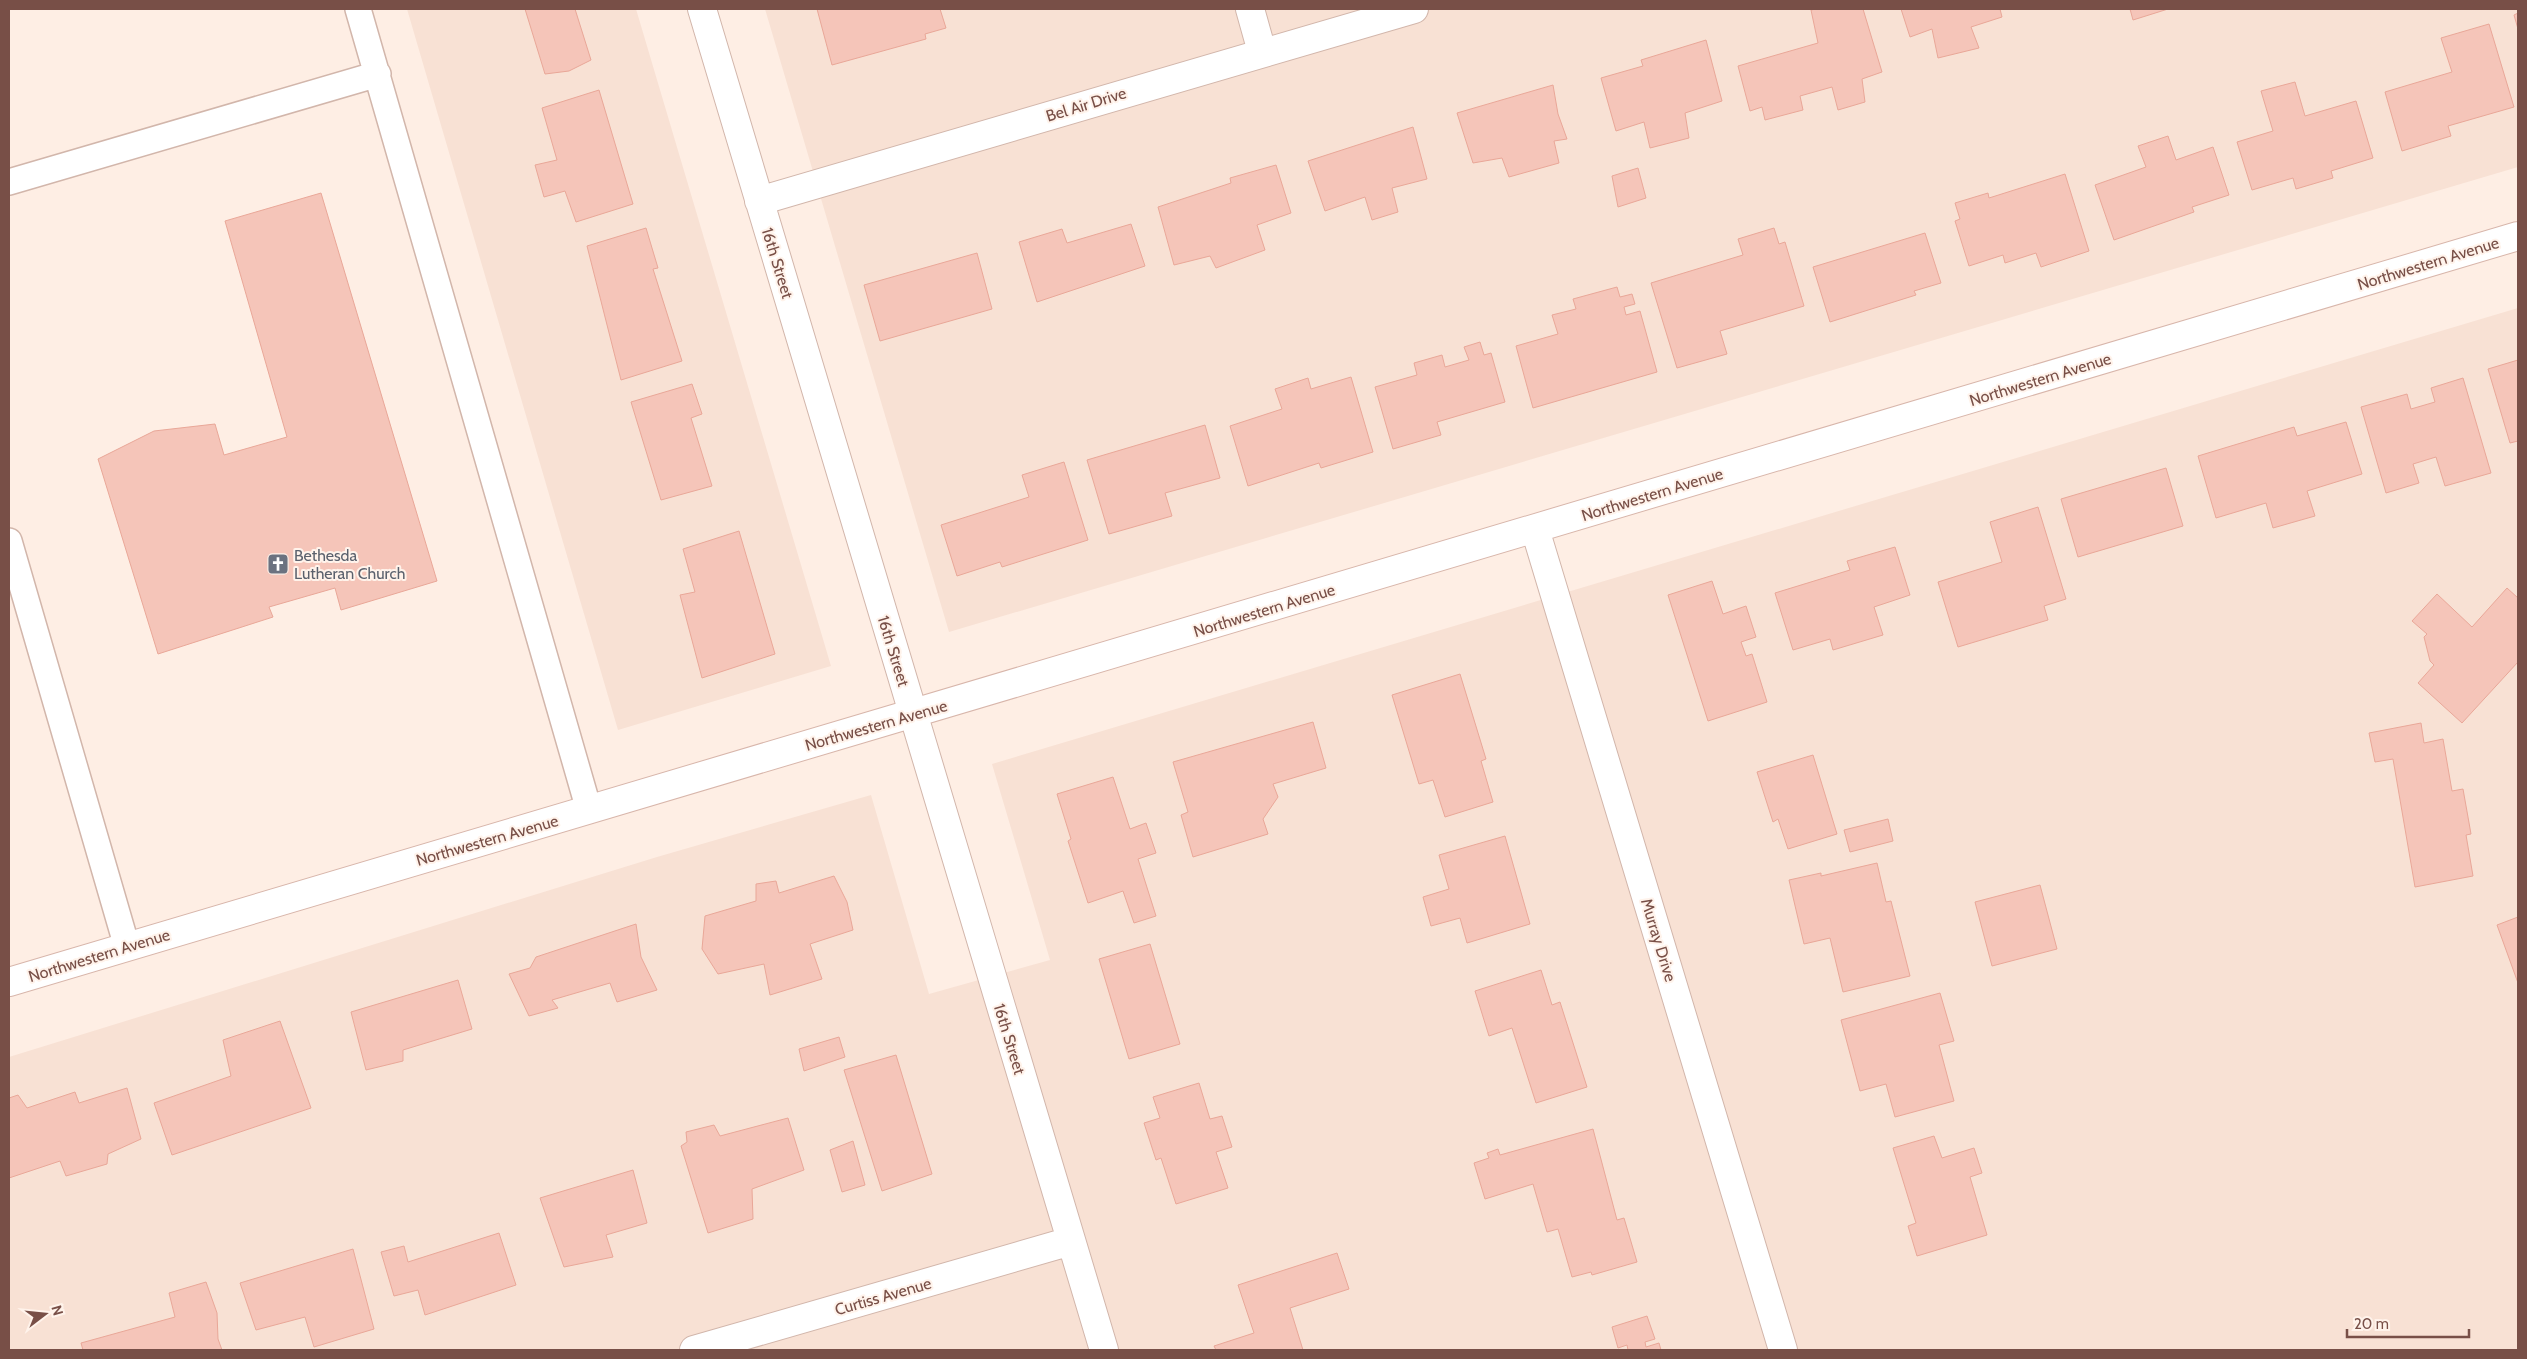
<svg xmlns="http://www.w3.org/2000/svg" width="2527" height="1359" font-family="Cabin,sans-serif">
  <rect width="100%" height="100%" fill="#feeee4"/>
  <path fill="#f8e1d4" d="M407 9H636L831 666 618 730Z
    M765 9H2518V167L949 632Z
    M2518 308V1350H9V1057L657 857 871 795 929 994 1050 960 992 764Z"/>
  <path fill="#f5c5b9" stroke="#e9a798" d="M525 9H575L591 60 569 71 545 74Z
    M817 9H940L946 28 925 34 926 39 832 65Z
    M1816 9H1863L1882 72 1862 79 1865 102 1838 110 1832 87 1800 96 1803 110 1765 120 1762 107 1750 111 1738 66 1818 43 1811 10Z
    M1901 9H2000L2002 17 1971 27 1979 48 1938 58 1932 29 1910 37Z
    M2130 9H2168L2133 20Z
    M2518 13V29L2514 15Z
    M2489 24 2514 107 2448 126 2451 136 2402 151 2385 92 2452 72 2441 38Z
    M1706 40 1722 101 1685 113 1689 138 1650 148 1644 122 1616 131 1601 78 1643 66 1641 60Z
    M2295 82 2305 116 2356 101 2373 158 2331 171 2333 178 2296 189 2293 178 2252 190 2237 142 2273 131 2261 91Z
    M1553 85 1558 114 1567 139 1554 141 1559 163 1509 177 1502 158 1473 163 1457 113Z
    M599 90 633 204 576 222 565 191 544 197 535 165 557 160 542 108Z
    M1413 127 1427 179 1392 188 1398 212 1372 220 1365 197 1325 211 1308 161Z
    M2168 136 2176 160 2213 147 2229 195 2192 207 2194 212 2114 240 2095 185 2146 167 2138 146Z
    M1276 165 1291 213 1257 225 1265 250 1216 268 1210 256 1174 265 1158 207 1231 183 1230 178Z
    M1638 168 1646 198 1618 207 1612 176Z
    M2065 174 2089 251 2041 267 2036 253 2005 263 2003 255 1969 266 1955 221 1960 219 1955 203 1988 193 1989 198Z
    M321 193 437 581 341 610 335 588 269 607 273 617 158 654 98 459 154 431 215 424 224 455 287 437 225 221Z
    M1131 224 1145 266 1037 302 1019 242 1062 229 1067 243Z
    M646 228 658 268 653 269 682 361 621 380 587 246Z
    M1774 228 1779 244 1785 242 1804 306 1720 331 1727 354 1677 368 1651 283 1743 255 1738 239Z
    M1925 233 1941 283 1914 291 1916 295 1830 322 1813 267Z
    M977 253 992 309 880 341 864 285Z
    M1617 287 1620 297 1632 294 1635 304 1624 307 1626 315 1640 311 1657 372 1533 408 1516 346 1558 334 1552 315 1576 309 1573 299Z
    M1480 342 1484 355 1491 353 1505 402 1437 422 1441 435 1393 449 1375 387 1417 375 1414 363 1442 355 1445 367 1469 360 1464 347Z
    M2518 360V441L2510 443 2488 369Z
    M1351 377 1373 452 1321 468 1319 463 1248 486 1230 426 1282 409 1275 389 1308 378 1311 389Z
    M2463 378 2491 473 2445 486 2436 457 2413 464 2419 483 2386 493 2361 407 2407 394 2411 409 2435 402 2431 388Z
    M692 384 702 414 691 418 712 486 661 500 631 402Z
    M2346 422 2362 474 2307 491 2315 516 2273 528 2266 503 2216 518 2198 456 2294 427 2297 436Z
    M1205 425 1220 478 1165 493 1172 516 1109 534 1087 460Z
    M1064 462 1088 540 1002 567 1000 562 957 576 941 525 1029 497 1022 475Z
    M2166 468 2183 526 2078 557 2061 499Z
    M2038 507 2066 599 2044 606 2048 620 1958 647 1938 582 2002 562 1990 522Z
    M739 531 775 654 702 678 680 595 695 592 683 549Z
    M1895 547 1910 595 1874 607 1883 635 1833 650 1830 639 1793 650 1775 593 1850 570 1847 561Z
    M1712 581 1723 614 1746 606 1756 637 1741 642 1746 656 1752 654 1767 702 1708 721 1668 595Z
    M2507 588 2518 598V662L2462 723 2418 683 2434 665 2430 661 2424 637 2427 634 2412 621 2437 594 2472 627Z
    M1460 674 1486 759 1481 761 1493 802 1445 817 1433 780 1419 784 1392 695Z
    M1313 722 1326 768 1273 784 1278 797 1263 819 1268 834 1193 857 1181 815 1188 812 1173 762Z
    M2421 723 2424 743 2443 739 2452 791 2463 789 2471 834 2466 835 2473 876 2415 887 2393 759 2375 762 2369 733Z
    M1813 755 1837 834 1788 849 1778 819 1773 822 1757 772Z
    M1113 777 1130 829 1146 823 1156 853 1138 859 1156 916 1134 923 1123 891 1088 903 1068 841 1071 839 1057 794Z
    M1888 819 1893 841 1850 852 1844 830Z
    M1505 836 1530 924 1467 943 1460 918 1431 926 1423 897 1449 889 1439 855Z
    M1877 863 1886 902 1891 901 1910 976 1843 992 1830 938 1804 944 1789 880 1821 873V876Z
    M834 876 847 902 853 930 810 944 822 979 770 995 764 964 718 974 702 949 705 916 756 901V884L776 881 779 893Z
    M2040 885 2057 949 1992 966 1975 902Z
    M2518 917V983L2497 925Z
    M636 924 641 957 657 990 617 1002 610 983 552 1000 558 1008 529 1016 509 974 530 968 536 957Z
    M1150 944 1180 1044 1129 1059 1099 959Z
    M1541 970 1552 1005 1560 1002 1587 1087 1536 1103 1512 1028 1489 1036 1475 991Z
    M458 980 472 1029 403 1050V1061L366 1070 351 1012Z
    M1940 993 1954 1041 1939 1045 1954 1101 1895 1117 1886 1084 1860 1091 1841 1020Z
    M280 1021 311 1108 172 1155 154 1103 231 1076 223 1040Z
    M839 1037 845 1057 804 1071 799 1049Z
    M896 1055 932 1174 882 1191 844 1070Z
    M1199 1083 1210 1119 1222 1116 1232 1147 1216 1152 1228 1188 1176 1204 1161 1158 1156 1160 1144 1123 1160 1118 1153 1097Z
    M127 1088 141 1139 108 1154 107 1164 66 1176 60 1161 9 1178V1098L18 1095 27 1108 75 1092 79 1103Z
    M788 1118 804 1170 752 1189 753 1219 708 1233 681 1146 687 1142 686 1132 714 1125 720 1136Z
    M1593 1129 1617 1220 1624 1218 1637 1262 1592 1275 1591 1272 1572 1277 1558 1229 1547 1232 1533 1184 1485 1199 1474 1163 1489 1158 1487 1153 1498 1149 1500 1155Z
    M1934 1136 1942 1158 1974 1148 1982 1173 1970 1177 1987 1235 1917 1256 1908 1226 1916 1223 1893 1148Z
    M853 1141 865 1185 842 1192 830 1150Z
    M633 1170 647 1223 606 1235 613 1257 564 1267 540 1198Z
    M499 1233 516 1285 425 1315 418 1290 394 1296 381 1252 404 1246 408 1262Z
    M353 1249 374 1329 314 1347 305 1317 256 1330 240 1283Z
    M1337 1253 1349 1289 1290 1308 1303 1350H1216L1214 1346 1254 1333 1238 1285Z
    M206 1282 217 1313 218 1339 222 1350H83L81 1343 175 1317 169 1293Z
    M1647 1316 1655 1339 1645 1342 1646 1347 1659 1343 1661 1350H1628L1627 1345 1618 1348 1612 1327Z"/>
  <g fill="none" stroke-linecap="round" stroke-linejoin="round">
    <g stroke="#d2b6ab" stroke-width="28">
      <path id="lane" d="M358 9 589 810
        M9 182 378 74
        M9 541 127 947"/>
    </g>
    <g stroke="#d2b6ab" stroke-width="30">
      <path id="street" d="M702 9 1104 1350
        M1250 9 1262 52
        M759 201 1414 9
        M1535 529 1783 1350
        M694 1350 1071 1241"/>
    </g>
    <g stroke="#d8b6ab" stroke-width="30">
      <path id="secondary" d="M9 982 2518 236"/>
    </g>
    <use href="#lane" stroke="#fff" stroke-width="25"/>
    <use href="#street" stroke="#fff" stroke-width="28"/>
    <use href="#secondary" stroke="#fff" stroke-width="28"/>
  </g>
  <defs>
    <g id="church-square" transform="scale(1.125)"><rect x="-9" y="-9" width="18" height="18" rx="4" fill="#6b7280" stroke="#fff3eb"/><path d="M-1.2-6h2.4v3.5h3.3v2.4h-3.3V6h-2.4V-.1h-3.3v-2.4h3.3Z" fill="#fff"/></g>
  </defs>
  <g fill-rule="evenodd">
    <use href="#church-square" x="278" y="564"/>
  </g>
  <g text-anchor="middle" stroke-width="4" stroke-linejoin="round" paint-order="stroke">
    <g font-size="16" fill="#784f47" stroke="#fff3eb">
      <text transform="translate(1086 104) rotate(-17)" y="6">Bel Air Drive</text>
      <text transform="translate(778 263) rotate(73)" y="6">16th Street</text>
      <text transform="translate(2428 263) rotate(-17)" y="6">Northwestern Avenue</text>
      <text transform="translate(2040 379) rotate(-17)" y="6">Northwestern Avenue</text>
      <text transform="translate(1652 494) rotate(-17)" y="6">Northwestern Avenue</text>
      <text transform="translate(1264 610) rotate(-17)" y="6">Northwestern Avenue</text>
      <text transform="translate(894 651) rotate(73)" y="6">16th Street</text>
      <text transform="translate(876 725) rotate(-16)" y="6">Northwestern Avenue</text>
      <text transform="translate(487 840) rotate(-16)" y="6">Northwestern Avenue</text>
      <text transform="translate(1659 940) rotate(73)" y="6">Murray Drive</text>
      <text transform="translate(99 955) rotate(-17)" y="6">Northwestern Avenue</text>
      <text transform="translate(1010 1039) rotate(73)" y="6">16th Street</text>
      <text transform="translate(883 1296) rotate(-16)" y="6">Curtiss Avenue</text>
    </g>
    <g font-size="16" fill="#5b616d" stroke="#fff3eb" text-anchor="start">
      <text x="294" y="561">Bethesda<tspan x="294" dy="18">Lutheran Church</tspan></text>
    </g>
  </g>
  <rect width="2527" height="1359" fill="none" stroke="#784f47" stroke-width="20"/>
  <g transform="translate(45 1314) rotate(74)" stroke="#fff3eb" stroke-width="4" paint-order="stroke">
  <path d="M0-4L9 19L0 12L-9 19Z" fill="#784f47"/>
  <text y="-8" font-size="14" font-weight="bold" text-anchor="middle" fill="#784f47">N</text>
  </g>
  <path d="M2347 1329v8h122v-8" fill="none" stroke="#784f47" stroke-width="2.5"/>
  <text x="2354" y="1329" font-size="15" fill="#784f47" stroke="#fff3eb" stroke-width="4" paint-order="stroke">20 m</text>
</svg>
